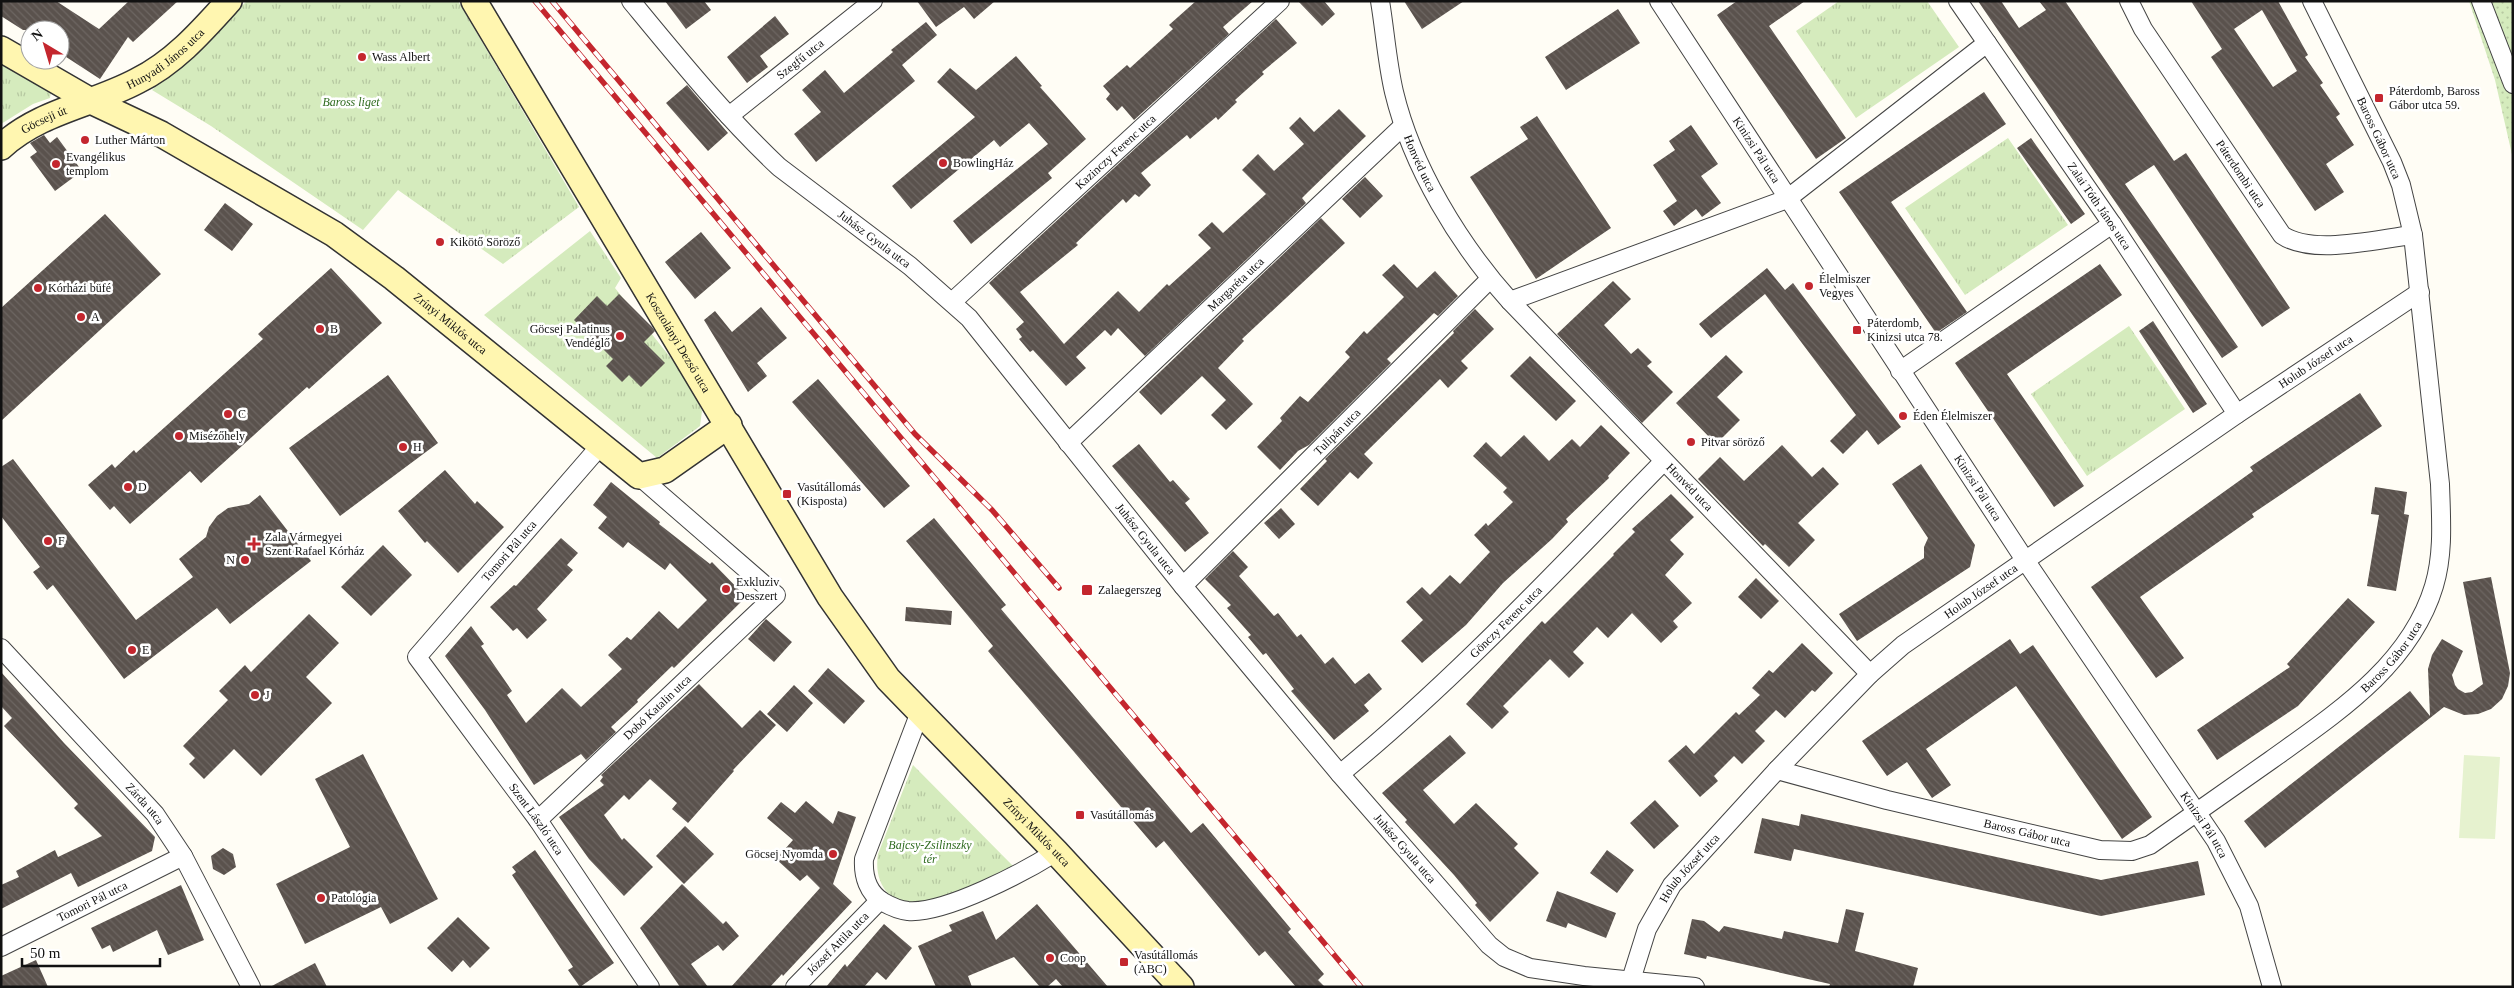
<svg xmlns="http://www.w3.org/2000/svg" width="2514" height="988" font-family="Georgia,serif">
  <defs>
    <pattern id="park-tufts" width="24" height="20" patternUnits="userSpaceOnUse" patternTransform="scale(1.25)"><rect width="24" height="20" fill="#d5ebbd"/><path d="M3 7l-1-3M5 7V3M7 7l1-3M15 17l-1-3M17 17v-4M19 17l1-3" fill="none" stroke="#b6c8a1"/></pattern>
    <pattern id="garden-dots" width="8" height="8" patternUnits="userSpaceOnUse" patternTransform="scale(1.25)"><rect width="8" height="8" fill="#d5ebbd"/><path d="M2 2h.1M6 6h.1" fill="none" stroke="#b6c8a1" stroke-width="1.8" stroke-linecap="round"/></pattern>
    <pattern id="building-back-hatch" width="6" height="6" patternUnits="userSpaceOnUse" patternTransform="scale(1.25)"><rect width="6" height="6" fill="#5a524d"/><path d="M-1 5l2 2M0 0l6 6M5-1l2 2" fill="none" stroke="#6d6662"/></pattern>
  </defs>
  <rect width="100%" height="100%" fill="#fffdf5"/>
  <path fill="url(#park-tufts)" d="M247 1H458L579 207 503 264 398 190 363 230 211 126 152 90Z
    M1839 1H1927L1959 47 1856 118 1796 31Z
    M1 63 51 90 50 98 33 104 1 124Z
    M2008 138 2068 225 1965 295 1905 208Z
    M590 231 621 278 615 288 690 382 702 411 700 426 657 458 484 315Z
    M2129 326 2185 409 2087 476 2031 394Z
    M913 765 1013 866C990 877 968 887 945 897 939 900 930 906 924 906 891 908 873 884 878 854Z"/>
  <path fill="url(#garden-dots)" d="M2469 1H2513V159L2495 80Z"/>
  <path fill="#e6f2cf" d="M2464 755 2500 757 2495 839 2459 838Z"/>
  <path fill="url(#building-back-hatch)" fill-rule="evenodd" d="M1 1H56L99 29 129 1H178L133 42 128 37 100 79 60 53V30H23L1 16Z
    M665 1H704L711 10 686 29Z
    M917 1H995L974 19 964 7 936 27Z
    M1196 1H1253L1223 27 1229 34 1134 120 1122 106 1117 111 1106 99 1110 94 1103 86 1127 65 1130 68 1173 29 1169 25Z
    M1298 1H1324L1335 14 1322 26Z
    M1404 1H1464L1422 29Z
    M1737 1H1805L1769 26 1846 138 1816 159 1717 15Z
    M1978 1H2001L2019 28 2046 10 2039 1H2065L2174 161 2186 153 2290 308 2262 327 2154 165 2125 184 2238 347 2222 358Z
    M2191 1H2278L2308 55 2305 57 2323 83 2320 85 2340 114 2336 117 2354 145 2326 164 2344 192 2315 211 2211 57 2222 49ZM2262 10 2297 71 2273 87 2234 29Z
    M1618 9 1640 43 1566 90 1545 57Z
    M775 16 789 34 760 56 768 67 747 83 727 57Z
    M1276 19 1297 43 1262 72 1264 74 1235 100 1237 102 1218 120 1216 117 1190 139 1187 135 1141 173 1151 185 1139 197 1135 194 1126 203 1123 199 1076 243 1078 245 1020 292 1064 344 1118 291 1139 312 1167 284 1169 286 1211 248 1198 235 1212 222 1223 233 1266 194 1242 170 1258 154 1274 171 1304 144 1289 128 1300 117 1314 132 1339 109 1366 136 1308 192 1302 198 1306 203 1145 356 1118 328 1111 336 1105 330 1076 357 1086 368 1066 386 1033 350 1030 352 1019 339 1022 337 1016 329 1024 322 989 283Z
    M926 22 937 35 902 65 915 81 816 162 794 134 821 112 802 90 825 70 844 93 893 52 891 50Z
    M1016 56 1042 86 1040 87 1086 139 1048 173 1052 178 971 244 953 221 1048 144 1029 123 1000 147 994 140 911 209 892 186 975 117 937 82 950 68 976 90Z
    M687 85 728 133 708 151 666 103Z
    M1984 92 2006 124 1891 202 1967 312 1936 333 1839 192Z
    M1537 116 1611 228 1536 279 1470 177 1528 139 1520 127Z
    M1691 125 1718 164 1701 176 1721 203 1702 217 1696 209 1674 226 1663 211 1677 201 1653 165 1675 150 1669 141Z
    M44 135 50 143 57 137 82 171 55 191 30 157 37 152 30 143Z
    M2031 138 2085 214 2071 224 2017 148Z
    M1365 177 1383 196 1360 218 1342 199Z
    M225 203 253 224 232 251 204 230Z
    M105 214 161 274 1 421V308Z
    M1321 218 1345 243 1242 339 1244 341 1218 368 1253 404 1226 430 1211 415 1226 400 1202 376 1161 415 1139 392Z
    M701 232 731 268 695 299 665 262Z
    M1394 264 1417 288 1435 271 1458 296 1438 316 1434 313 1387 359 1391 363 1309 445 1298 451 1280 470 1257 447 1282 421 1280 418 1300 396 1308 402 1350 357 1345 352 1364 331 1367 334 1404 297 1382 275Z
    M2100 264 2122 295 2007 374 2084 486 2054 507 1955 363Z
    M331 268 382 323 309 389 307 387 201 483 190 471 130 524 114 506 110 510 88 485 112 464 115 468 134 450 136 453 263 339 258 334Z
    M1767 268 1785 290 1793 283 1901 427 1878 445 1867 430 1843 454 1830 441 1856 415 1765 294 1711 338 1699 324Z
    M1613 281 1631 299 1604 325 1631 354 1638 348 1652 362 1647 366 1673 392 1642 423 1557 334Z
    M619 294 652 327 655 331 644 342 665 363 641 387 629 375 622 382 606 366 613 359 574 320 597 296 607 306Z
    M761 307 787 338 757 363 767 376 748 392 704 320 715 311 732 332Z
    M1475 309 1494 329 1461 361 1468 368 1448 388 1440 379 1364 454 1373 463 1358 479 1350 472 1318 506 1300 489 1327 461 1325 459 1454 333 1453 331Z
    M2153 321 2207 404 2193 413 2139 331Z
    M1726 355 1743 372 1717 397 1740 420 1716 444 1676 403Z
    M1530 356 1576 401 1556 421 1510 376Z
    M388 375 438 443 340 516 289 448Z
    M818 379 910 486 884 508 792 402Z
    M2360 393 2382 426 2252 514 2254 517 2140 597 2184 658 2156 678 2091 587 2253 471 2250 467Z
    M1601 425 1630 453 1608 476 1609 478 1566 519 1568 522 1552 539 1503 583 1466 625 1422 663 1401 641 1423 620 1406 602 1422 587 1430 595 1450 575 1460 584 1490 552 1474 535 1486 523 1488 526 1513 502 1503 492 1507 488 1473 456 1486 442 1501 457 1524 435 1549 461 1572 439 1580 447Z
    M1139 444 1170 482 1173 480 1190 499 1185 503 1209 533 1185 552 1112 466Z
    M1782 445 1812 477 1823 467 1839 484 1798 523 1815 540 1789 567 1765 544 1763 546 1698 479 1720 457 1744 481Z
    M13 459 136 620 193 577 179 559 206 537 209 527 217 516 228 508 249 504 260 495 311 561 230 624 217 608 124 679 53 585 47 590 33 572 40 567 1 516V467Z
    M1921 464 1975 545 1970 567 1857 641 1839 614 1924 558V547L1928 538 1892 484Z
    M445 470 475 504 477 501 504 527 458 573 427 541 425 543 398 511Z
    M611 482 660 522 659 524 710 564 712 562 746 597 674 668 672 666 637 700 638 702 611 727 616 732 586 760 581 754 534 785 485 710 445 656 471 626 484 644 481 646 512 691 507 695 526 723 562 688 581 707 622 669 608 655 627 637 631 640 659 611 678 629 707 600 670 563 665 570 628 542 623 548 598 528 607 517 593 505Z
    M2375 487 2407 492 2404 514 2409 515 2396 591 2367 586 2379 515 2371 514Z
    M1671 494 1694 517 1670 540 1684 554 1665 575 1692 603 1673 621 1678 627 1661 643 1632 613 1608 638 1597 627 1573 652 1584 663 1569 678 1550 659 1503 706 1509 712 1492 729 1466 704 1527 637 1542 621 1545 624 1614 555 1613 554 1635 532 1632 529Z
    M1281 508 1295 524 1279 539 1264 523Z
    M934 518 1006 605 1001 609 1191 833 1203 823 1291 929 1288 932 1324 974 1318 980 1325 987H1296L1265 951 1259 956 1164 841 1156 848 988 651 993 646 906 541Z
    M561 538 578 553 567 565 573 570 537 609 547 620 527 639 517 628 513 631 490 607 514 585 516 586Z
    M383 545 412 575 371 616 341 587Z
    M1233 551 1248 567 1239 576 1274 616 1278 613 1297 637 1301 634 1325 664 1333 657 1355 684 1369 673 1382 689 1364 705 1369 711 1334 740 1291 691 1294 689 1266 653 1263 655 1248 637 1251 635 1227 608 1231 605 1205 579Z
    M2491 577 2510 673 2508 686 2502 699 2491 709 2478 714 2464 715 2444 707 2265 848 2244 821 2410 691 2430 716 2428 669 2432 655 2442 639 2463 651 2452 675 2455 685 2458 689 2465 693 2472 692 2483 684 2463 582Z
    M1756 578 1779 601 1761 619 1738 597Z
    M2348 598 2375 622 2298 706 2217 760 2197 730 2290 667 2287 664Z
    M906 607 952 611 951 625 905 621Z
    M309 614 339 643 306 677 332 703 261 776 234 749 204 779 189 764 195 758 183 746 228 700 219 691 245 665 251 672Z
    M766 619 792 642 774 662 748 639Z
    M2010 639 2020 654 2033 645 2152 817 2122 839 2016 686 1926 749 1951 785 1932 798 1907 762 1887 776 1862 741Z
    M1802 643 1833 673 1815 692 1812 690 1785 718 1776 710 1755 731 1765 741 1742 764 1734 756 1714 776 1718 781 1700 797 1668 761 1686 745 1694 754 1736 712 1739 715 1760 695 1752 688 1769 670 1773 673Z
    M828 668 865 701 844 724 808 691Z
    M1 672 64 743 155 837 152 851 78 887 71 873 1 909V885L19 877 16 871 55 850 58 857 102 836 74 808 78 804 4 726 12 718 1 706Z
    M699 684 742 728 760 710 776 725 733 770 734 771 688 823 672 809 677 803 650 779 629 800 624 795 604 815 622 840 624 838 653 867 624 896 589 859 559 817 604 785 600 781 603 777 601 775Z
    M794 685 813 703 787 732 767 714Z
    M1450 735 1466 753 1423 790 1454 824 1476 803 1518 844 1514 848 1539 873 1490 922 1475 905 1477 903 1454 875 1405 822 1407 820 1382 793Z
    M363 754 438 899 390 924 381 907 305 944 276 884 350 847 315 779Z
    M1655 800 1679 826 1654 849 1630 823Z
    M806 801 833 824 838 811 856 817 833 884 852 902 783 976 782 974 770 987H731L820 888 807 875 800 881 776 859 793 840 767 818 781 802 795 813Z
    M1801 814 2101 880 2198 861 2205 895 2101 916 1794 849 1791 861 1754 853 1762 818 1799 826Z
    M685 826 714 854 684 884 656 856Z
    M223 848 233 854 236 867 224 875 213 869 211 856Z
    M535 850 614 963 580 987 568 970 573 967 512 875 516 872 512 867Z
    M1607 850 1634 870 1617 893 1590 873Z
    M682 884 723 924 726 921 739 936 723 951 718 945 691 964 708 987H680L640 928Z
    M181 885 204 940 168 955 157 930 113 952 110 945 102 949 91 928Z
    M1557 891 1616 913 1606 938 1568 923 1566 928 1546 921Z
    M1037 904 1108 987H1063L1056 979 1047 987H1040L1014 957 968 976 972 987H936L918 946 952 931 949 925 983 911 996 940Z
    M1846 909 1864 913 1855 951 1918 968 1913 987H1829L1830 984 1707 956 1706 959 1684 954 1692 919 1704 921 1719 932 1724 926 1782 939 1784 931 1838 943Z
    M458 917 490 948 470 968 463 960 452 972 427 948Z
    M884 924 912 948 886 980 877 972 864 987H826L845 964 847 967Z
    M36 960 48 987H1V976Z
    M315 963 327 987H270Z"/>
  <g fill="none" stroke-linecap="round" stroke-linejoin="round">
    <g stroke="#444" stroke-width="20">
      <g id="street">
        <path id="s1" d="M631 1C678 58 725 116 779 167L910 266 969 318 1183 586 1340 774 1489 945 1504 957 1530 968 1584 976 1695 987"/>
        <path id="s2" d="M1380 1C1385 31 1387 62 1394 92 1412 167 1459 244 1510 301L1870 674"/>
        <path id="s3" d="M1659 1 2025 560 2216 841 2249 906 2272 987"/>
        <path id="s4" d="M1958 1 2112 224 2237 414"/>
        <path id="s5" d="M2129 1 2143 29 2282 235C2313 256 2377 239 2413 235"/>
        <path d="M2481 1 2513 84"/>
        <path id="s6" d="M729 116 873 1"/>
        <path d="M1510 301 1787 199 1987 43"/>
        <path id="s7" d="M952 302 1280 1"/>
        <path d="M1900 371 2112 224"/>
        <path id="s8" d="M1068 443 1403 126"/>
        <path id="s9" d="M601 445 417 657 538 820 650 987"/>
        <path id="s10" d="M1183 586 1490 279"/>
        <path id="s11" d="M1 648 155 814 183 856 251 987"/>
        <path d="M920 712 864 859C863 876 868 893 883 902 890 906 899 910 908 911 945 914 1024 872 1056 852"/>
        <path id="s12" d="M1777 770 1887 800 2100 850 2132 851 2150 845C2190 817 2231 788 2271 760 2335 714 2410 666 2434 586 2444 553 2441 518 2440 484L2413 235 2401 185 2392 162 2312 1"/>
        <path id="s13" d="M1340 774C1456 679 1558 569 1663 462"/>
        <path id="s14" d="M538 820 776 595 639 476"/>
        <path id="s15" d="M1 947 183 856"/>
        <path id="s16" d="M1631 980 1647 929 1672 885 1777 770 1870 674 1903 645 2237 414 2420 292"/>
        <path id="s17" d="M795 987 880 900"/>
      </g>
    </g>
    <g stroke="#333" stroke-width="28">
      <g id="secondary">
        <path id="s18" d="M474 1 830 597 888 679 1056 852 1181 987"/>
        <path id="s19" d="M1 49 91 101 161 134 334 234 394 278 639 476 665 470 729 425"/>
        <path id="s20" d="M1 147C40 111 92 105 137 81 174 63 202 31 229 1"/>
      </g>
    </g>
    <use href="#street" stroke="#fff" stroke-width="18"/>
    <use href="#secondary" stroke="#fff6b0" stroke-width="25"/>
    <g stroke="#c4262e" stroke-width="5.5">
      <path id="rail" d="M535 1 1361 987
        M552 1 915 434 992 510 1059 588"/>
    </g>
    <use href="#rail" stroke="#fff" stroke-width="4" stroke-dasharray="11" stroke-linecap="butt"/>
  </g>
  <g fill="#c4262e" stroke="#fff" stroke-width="2">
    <circle cx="362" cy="57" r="5"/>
    <rect x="2374" y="93" width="10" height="10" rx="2.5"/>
    <circle cx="85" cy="140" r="5"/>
    <circle cx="943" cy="163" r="5"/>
    <circle cx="56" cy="164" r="5"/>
    <circle cx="440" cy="242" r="5"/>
    <circle cx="1809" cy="286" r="5"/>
    <circle cx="38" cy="288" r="5"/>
    <circle cx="81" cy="317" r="5"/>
    <circle cx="320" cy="329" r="5"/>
    <rect x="1852" y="325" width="10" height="10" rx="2.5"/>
    <circle cx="620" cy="336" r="5"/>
    <circle cx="228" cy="414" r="5"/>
    <circle cx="1903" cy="416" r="5"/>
    <circle cx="179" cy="436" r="5"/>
    <circle cx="1691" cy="442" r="5"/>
    <circle cx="403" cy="447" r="5"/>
    <circle cx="128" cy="487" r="5"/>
    <rect x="782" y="489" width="10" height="10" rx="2.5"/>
    <circle cx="48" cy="541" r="5"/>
    <path d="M251.5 536.5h5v5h5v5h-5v5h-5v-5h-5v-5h5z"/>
    <circle cx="245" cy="560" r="5"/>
    <circle cx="726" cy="589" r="5"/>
    <rect x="1081" y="584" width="12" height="12" rx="2.5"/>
    <circle cx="132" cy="650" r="5"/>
    <circle cx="255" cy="695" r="5"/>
    <rect x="1075" y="810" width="10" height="10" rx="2.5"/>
    <circle cx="833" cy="854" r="5"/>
    <circle cx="321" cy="898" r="5"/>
    <circle cx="1050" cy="958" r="5"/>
    <rect x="1119" y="957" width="10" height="10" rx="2.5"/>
  </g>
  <g text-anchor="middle" stroke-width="5" stroke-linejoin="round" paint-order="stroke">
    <g font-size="12" fill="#111" stroke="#fff">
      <text dy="4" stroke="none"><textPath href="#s20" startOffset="188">Hunyadi János utca</textPath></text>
      <text dy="4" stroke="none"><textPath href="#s6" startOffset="91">Szegfű utca</textPath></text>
      <text dy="4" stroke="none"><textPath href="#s20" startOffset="51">Göcseji út</textPath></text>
      <text transform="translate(2379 138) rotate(65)" y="4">Baross Gábor utca</text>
      <text dy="4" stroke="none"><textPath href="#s3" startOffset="178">Kinizsi Pál utca</textPath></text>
      <text dy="4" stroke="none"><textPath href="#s7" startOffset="222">Kazinczy Ferenc utca</textPath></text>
      <text dy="4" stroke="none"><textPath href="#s2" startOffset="168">Honvéd utca</textPath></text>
      <text dy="4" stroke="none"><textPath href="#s5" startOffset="206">Páterdombi utca</textPath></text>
      <text dy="4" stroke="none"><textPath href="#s4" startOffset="249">Zalai Tóth János utca</textPath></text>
      <text dy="4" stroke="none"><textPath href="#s1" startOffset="342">Juhász Gyula utca</textPath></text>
      <text dy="4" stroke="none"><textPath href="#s8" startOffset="231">Margaréta utca</textPath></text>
      <text dy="4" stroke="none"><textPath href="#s19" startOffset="528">Zrínyi Miklós utca</textPath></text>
      <text dy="4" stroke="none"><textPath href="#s18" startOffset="398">Kosztolányi Dezső utca</textPath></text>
      <text dy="4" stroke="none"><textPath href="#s16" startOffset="938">Holub József utca</textPath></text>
      <text dy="4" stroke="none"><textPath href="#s10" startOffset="218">Tulipán utca</textPath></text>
      <text dy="4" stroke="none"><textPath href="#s2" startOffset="592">Honvéd utca</textPath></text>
      <text dy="4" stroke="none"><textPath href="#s3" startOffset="582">Kinizsi Pál utca</textPath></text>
      <text dy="4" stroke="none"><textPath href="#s1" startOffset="748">Juhász Gyula utca</textPath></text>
      <text transform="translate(509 551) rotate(-49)" y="4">Tomori Pál utca</text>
      <text dy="4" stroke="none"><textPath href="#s16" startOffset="532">Holub József utca</textPath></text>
      <text dy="4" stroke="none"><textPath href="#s13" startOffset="225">Gönczy Ferenc utca</textPath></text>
      <text dy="4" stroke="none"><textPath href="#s12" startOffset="691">Baross Gábor utca</textPath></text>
      <text dy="4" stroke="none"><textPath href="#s14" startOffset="164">Dobó Katalin utca</textPath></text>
      <text dy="4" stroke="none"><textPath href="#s11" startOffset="212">Zárda utca</textPath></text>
      <text dy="4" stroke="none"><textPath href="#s9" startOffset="482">Szent László utca</textPath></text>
      <text dy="4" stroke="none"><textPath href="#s3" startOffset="988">Kinizsi Pál utca</textPath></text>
      <text dy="4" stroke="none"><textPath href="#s18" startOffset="1008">Zrínyi Miklós utca</textPath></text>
      <text dy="4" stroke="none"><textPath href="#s12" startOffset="258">Baross Gábor utca</textPath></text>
      <text dy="4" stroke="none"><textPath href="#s1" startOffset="1152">Juhász Gyula utca</textPath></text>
      <text dy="4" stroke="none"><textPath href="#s16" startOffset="128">Holub József utca</textPath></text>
      <text dy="4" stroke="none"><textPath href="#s15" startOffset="102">Tomori Pál utca</textPath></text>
      <text dy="4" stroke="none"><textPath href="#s17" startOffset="61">József Attila utca</textPath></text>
    </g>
    <g font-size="12" fill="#111" stroke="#fff" text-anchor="start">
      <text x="372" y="61">Wass Albert</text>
      <text x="2389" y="95">Páterdomb, Baross<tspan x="2389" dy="14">Gábor utca 59.</tspan></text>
      <text x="95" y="144">Luther Márton</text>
      <text x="66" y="161">Evangélikus<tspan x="66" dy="14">templom</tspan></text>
      <text x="953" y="167">BowlingHáz</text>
      <text x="450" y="246">Kikötő Söröző</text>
      <text x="1819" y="283">Élelmiszer<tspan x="1819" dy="14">Vegyes</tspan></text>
      <text x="48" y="292">Kórházi büfé</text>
      <text x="91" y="321">A</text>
      <text x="1867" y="327">Páterdomb,<tspan x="1867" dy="14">Kinizsi utca 78.</tspan></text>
      <text x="330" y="333">B</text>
      <text x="610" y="333" text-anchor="end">Göcsej Palatinus<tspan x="610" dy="14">Vendéglő</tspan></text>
      <text x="238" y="418">C</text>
      <text x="1913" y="420">Éden Élelmiszer</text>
      <text x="189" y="440">Misézőhely</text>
      <text x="1701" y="446">Pitvar söröző</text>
      <text x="413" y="451">H</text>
      <text x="138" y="491">D</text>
      <text x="797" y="491">Vasútállomás<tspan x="797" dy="14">(Kisposta)</tspan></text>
      <text x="265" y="541">Zala Vármegyei<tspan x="265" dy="14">Szent Rafael Kórház</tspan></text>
      <text x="58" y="545">F</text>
      <text x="235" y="564" text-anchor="end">N</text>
      <text x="736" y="586">Exkluziv<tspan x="736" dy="14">Desszert</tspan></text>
      <text x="1098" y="594">Zalaegerszeg</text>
      <text x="142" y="654">E</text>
      <text x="265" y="699">J</text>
      <text x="1090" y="819">Vasútállomás</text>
      <text x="823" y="858" text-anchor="end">Göcsej Nyomda</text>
      <text x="331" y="902">Patológia</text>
      <text x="1134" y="959">Vasútállomás<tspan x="1134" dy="14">(ABC)</tspan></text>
      <text x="1060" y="962">Coop</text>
    </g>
    <g font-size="12" font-style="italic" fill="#2f6b1f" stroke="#fff">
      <text x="351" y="106">Baross liget</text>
      <text x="930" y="849">Bajcsy-Zsilinszky<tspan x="930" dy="14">tér</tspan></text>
    </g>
  </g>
  <rect width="2514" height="988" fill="none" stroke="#111111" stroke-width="5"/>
  <g transform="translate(45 45) rotate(322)"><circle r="24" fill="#ffffff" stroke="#a0a0a0"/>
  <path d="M0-4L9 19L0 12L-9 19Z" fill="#c4262e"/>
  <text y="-8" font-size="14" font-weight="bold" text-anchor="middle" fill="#111111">N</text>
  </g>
  <path d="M22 958v8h138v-8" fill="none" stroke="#111111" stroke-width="2.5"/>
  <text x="30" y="958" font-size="15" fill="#111111" stroke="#ffffff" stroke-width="4" paint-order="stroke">50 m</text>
</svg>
